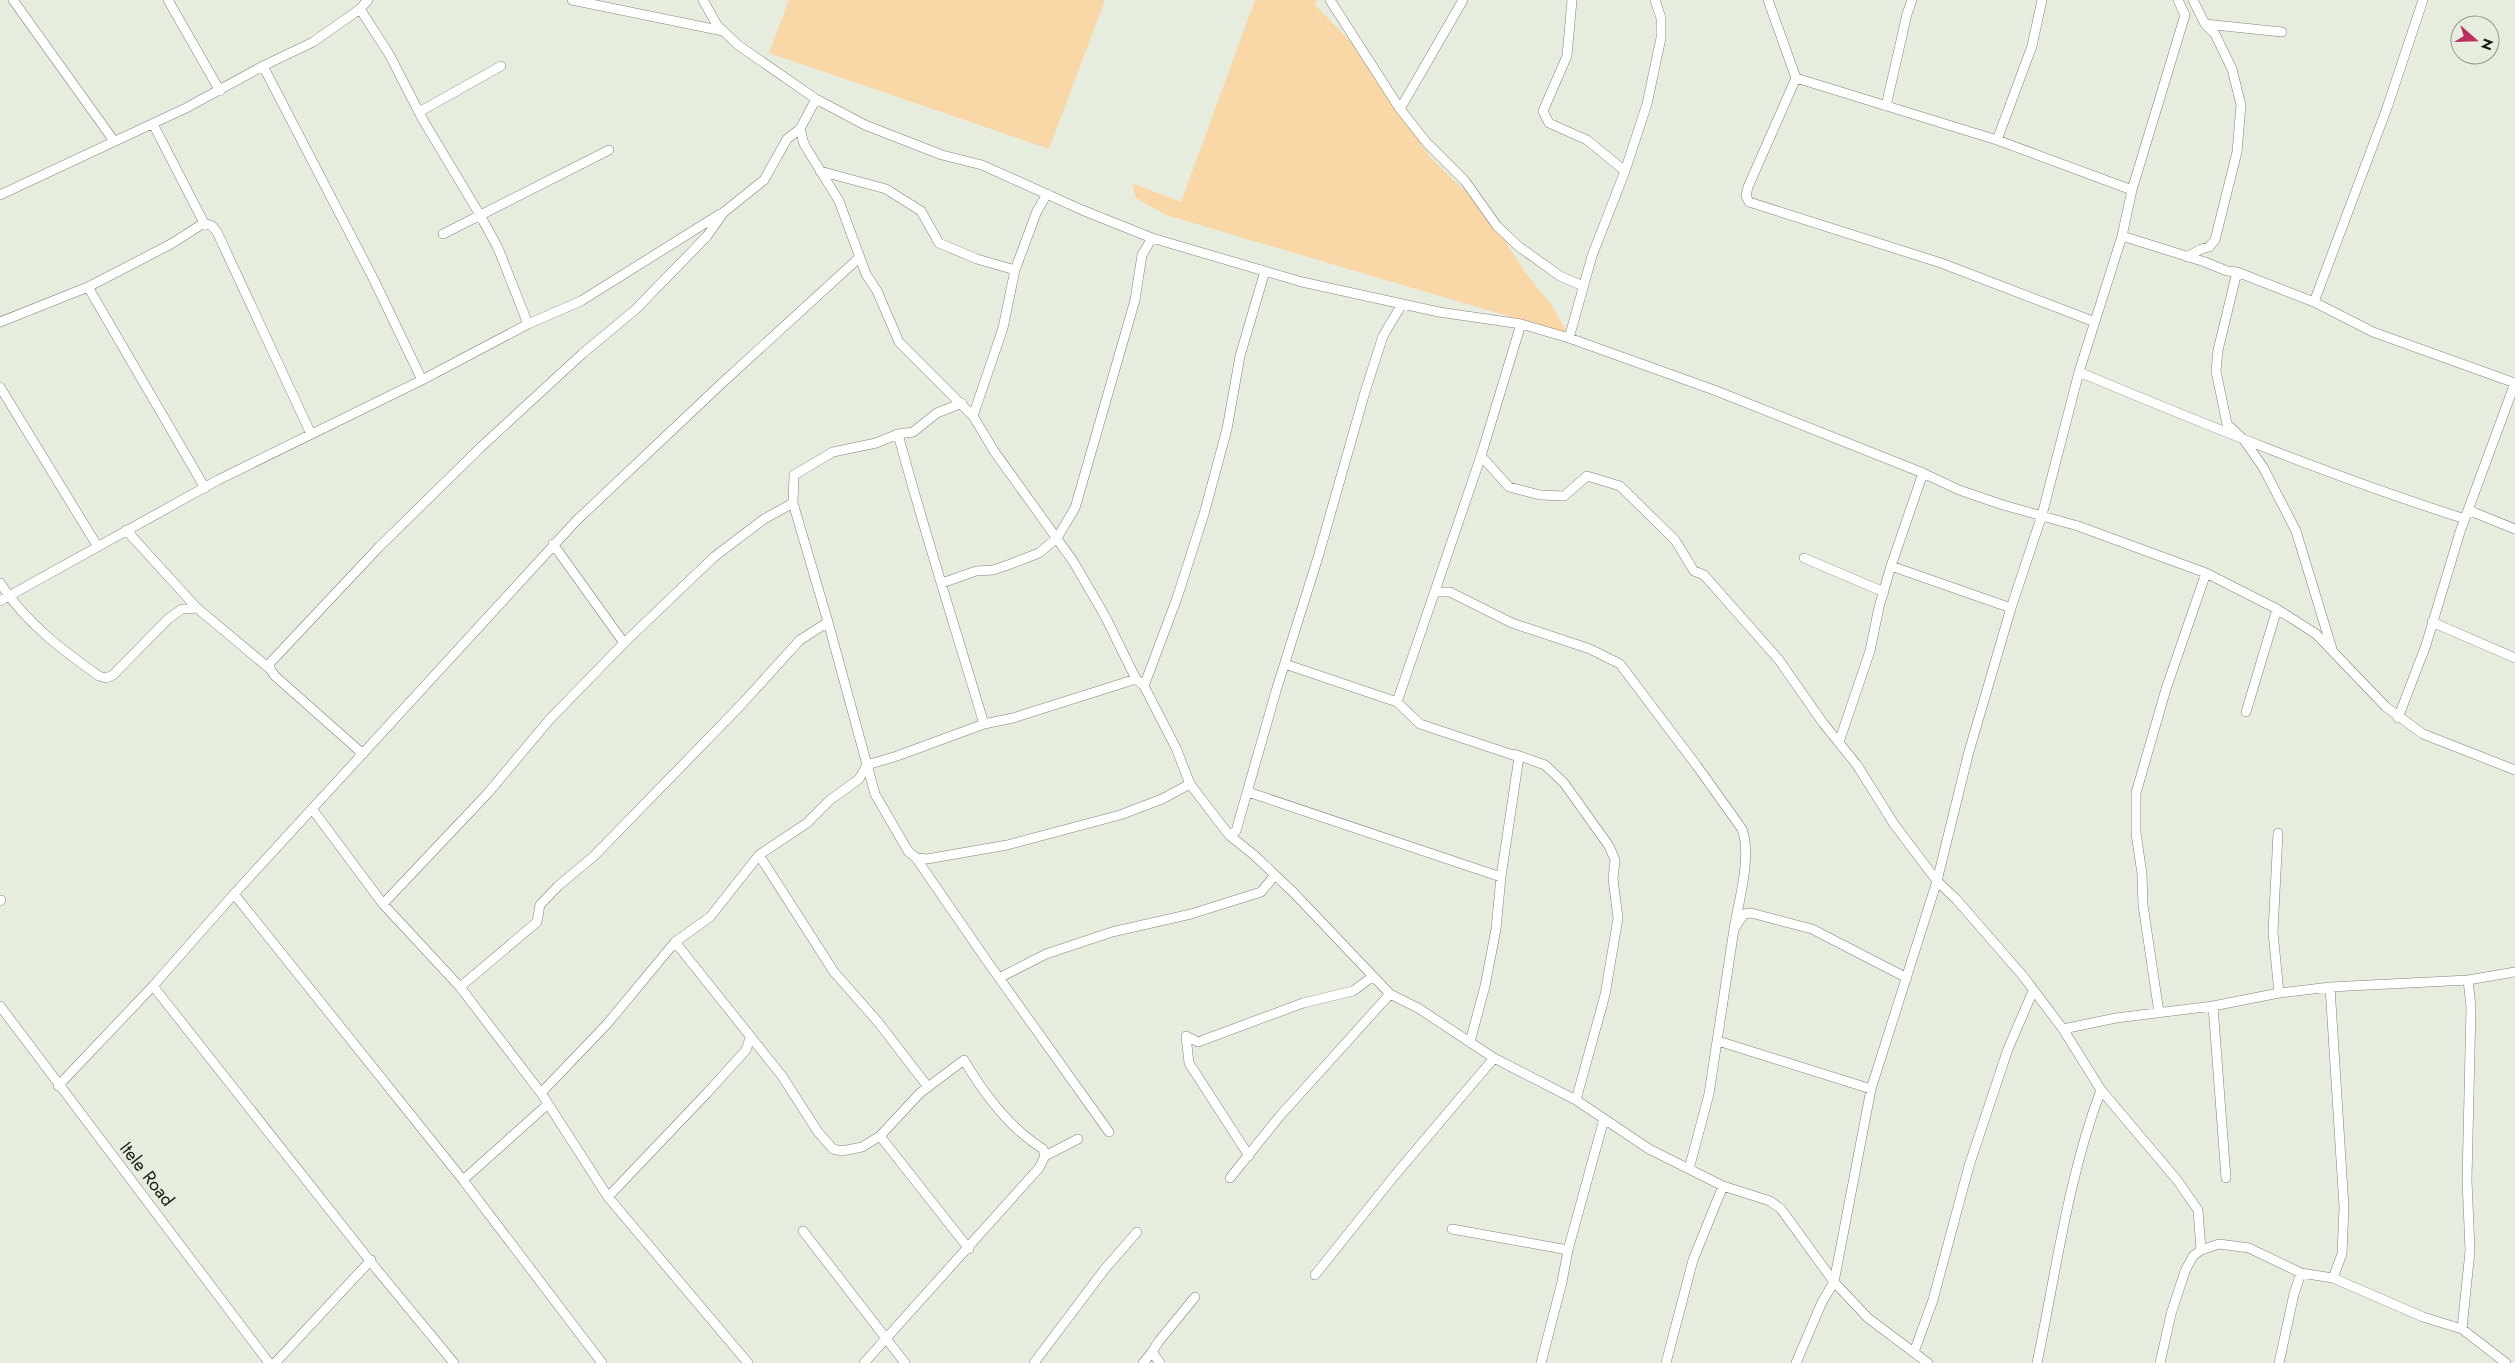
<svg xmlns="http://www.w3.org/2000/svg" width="2515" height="1363" font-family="Jost,sans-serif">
  <rect width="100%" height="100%" fill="#e7edde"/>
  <path fill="#f9d7a6" d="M789 0H1105L1049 149 769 53Z
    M1255 0H1316L1315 5 1354 45 1431 158 1485 210 1525 272 1553 307 1568 334 1166 215 1136 198 1132 183 1181 202Z"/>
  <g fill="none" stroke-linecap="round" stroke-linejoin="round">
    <g stroke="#7f8477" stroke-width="10">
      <path id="minor" d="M13 0 114 141
        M168 0 220 91
        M572 0 723 31
        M703 0 717 25 738 45 816 99 865 125 942 155 982 165 1082 210 1152 238 1302 282 1439 312 1521 324 1569 338 1714 390 1923 473 1959 490 2003 505 2078 526 2206 573 2277 609 2316 634 2386 707 2423 734 2515 770
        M1330 0 1400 109 1427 143 1465 181 1497 226 1518 246 1560 276 1583 286
        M1572 0 1567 56 1543 111 1549 123 1587 140 1625 171
        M1768 0 1796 78 1748 187 1746 196 1749 202 1941 263 2095 322
        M360 9 389 54 423 120 480 215 498 248 528 324
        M2205 24 2282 32
        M263 66 374 280 422 380
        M1796 78 1997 140 2132 190
        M816 99 800 129 804 144 839 201 866 274 877 291 899 342 973 416 994 451 1073 561 1105 616 1136 679 1144 686 1176 748 1190 784 1229 835 1254 855 1293 892 1390 994 1418 1008 1494 1058 1576 1100 1649 1149 1723 1186 1770 1201 1781 1209 1834 1282 1868 1318 1928 1363
        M1886 106 1907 14 1912 0
        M1400 109 1463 0
        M419 112 501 66
        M153 124 204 223
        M1997 140 2032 46 2042 0
        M820 171 886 189 921 211 939 243 977 259 1015 270
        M0 195 186 108 263 66 313 42 360 9 368 0
        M443 234 609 150
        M2122 236 2205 262 2227 271 2237 272 2314 302 2373 332 2515 383
        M2187 257 2201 249 2209 247 2215 240 2237 152 2241 105 2232 69 2215 34 2205 24 2193 0
        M2237 272 2218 350 2216 371 2227 424 2244 440 2263 467 2296 531 2332 649
        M88 287 205 488
        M2314 302 2387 108 2423 0
        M0 322 88 287 171 244 204 223 212 226 217 232 311 434
        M1569 338 1592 256 1625 171 1647 104 1661 38V18L1655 0
        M2079 372C2206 425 2334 477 2465 519
        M0 387 98 547
        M973 416 1003 328 1015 270 1037 211 1047 194
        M898 434C924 531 955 627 984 724
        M1481 456 1509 487 1540 495 1564 496 1587 476 1620 486 1675 540 1694 571 1704 575 1779 660 1823 723 1857 765 1894 824 1937 881 1956 899 2023 976 2063 1029 2101 1090 2177 1180 2198 1210 2201 1250
        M793 503 828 622 875 794 908 851 916 858 927 859 1007 845 1120 815 1162 799 1190 784
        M2468 510 2515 529
        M126 530 197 608
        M553 544 624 643
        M1804 558 1884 592
        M1891 566 2011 608
        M0 583C25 622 62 650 99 676L106 678 113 675 168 619 182 609 197 608 270 669
        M942 583 976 571 993 570 1008 565 1039 553 1057 538 1075 508 1135 300 1142 255 1152 238
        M1435 592H1450L1512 623 1590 649 1620 664 1697 766 1742 829C1752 856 1739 900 1734 929
        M0 601 218 480 422 380 528 324 581 301 720 214
        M2432 622 2515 658
        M1285 664 1397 702 1420 724 1519 757 1501 877 1496 929 1485 986 1470 1042
        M1144 686 1177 598 1204 514 1227 429 1240 356 1265 271
        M1397 702 1481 456 1521 324
        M2246 712 2277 609
        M2398 718 2426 645 2460 532 2515 383
        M1839 742 1870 651 1879 607 1891 566 1923 473
        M363 754 275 676 270 669V663L379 547 481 447 582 354 636 309 707 236 724 212 764 180 787 139 800 129
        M1514 754 1545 765 1564 783 1609 846 1615 860 1613 879 1618 918 1605 995 1576 1100
        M1248 792 1501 877
        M313 810 383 904 460 987 541 1093 608 1197 748 1363
        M2278 833 2273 932 2279 993
        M1229 835 1236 831 1276 691 1319 554 1365 392 1383 336 1402 304
        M759 855 834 972 878 1022 928 1087
        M916 858 987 961 1109 1132
        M234 894 463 1180 602 1363
        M0 901 1 900
        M383 904 488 793 550 719 624 643 714 557 764 519 793 503 794 475 833 452 876 443 898 434 913 432 937 413 962 403
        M675 942 782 1076 818 1132 833 1149 842 1151 862 1147 880 1136
        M999 978 1046 954 1112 932 1191 914 1261 892 1275 875
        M153 986 378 1271 454 1363
        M460 987 537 922 540 905 558 886 594 856 740 706 800 640 828 622
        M2330 987 2344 1207 2342 1254 2333 1278
        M0 1006 269 1363
        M2213 1006 2226 1178
        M2159 1013 2143 905 2142 874 2136 833V793L2166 689 2206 573
        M2063 1029 2116 1018 2213 1006 2279 993 2330 987 2468 980 2515 972
        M1718 1041 1871 1089
        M58 1086 153 986 234 894 576 521 721 384 860 257
        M541 1093 607 1024 675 942 710 917 759 855 807 823 830 800 859 779 867 765 897 756 984 724 1013 718 1136 679
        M1045 1156 1078 1139
        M1249 1156 1189 1063 1186 1036 1198 1042 1303 1003 1353 991 1372 977
        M1689 1169 1709 1094 1734 929 1744 914 1751 913 1812 929 1907 978
        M1230 1178 1279 1117 1390 994
        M463 1180 548 1104
        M608 1197 707 1093 746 1050 750 1038
        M1452 1229 1568 1250
        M803 1231 905 1363
        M1315 1275 1395 1175 1494 1058
        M2462 1329 2470 1251 2467 1180 2471 1007 2468 980
        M1914 1352 1933 1300 1969 1166 2008 1049 2033 991
        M275 1363 371 1260
        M864 1363 1039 1168 1045 1156 1043 1149C1009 1128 984 1094 964 1060L920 1093 880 1136 969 1249
        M1034 1363 1104 1270 1137 1232
        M1143 1363 1152 1352
        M1160 1363 1152 1352 1159 1341 1195 1297
        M1541 1363 1562 1282 1568 1250 1604 1119
        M1666 1363 1693 1260 1723 1186
        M1796 1363 1822 1302 1834 1282 1871 1089 1937 881 1968 755 2011 608 2042 515 2079 372 2122 236 2132 190 2185 15 2178 0
        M2037 1363C2056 1272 2068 1177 2101 1090
        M2160 1363 2171 1314 2185 1271 2193 1256 2201 1250 2219 1244 2249 1248 2301 1273 2333 1278 2423 1317 2462 1329 2506 1363
        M2279 1363 2294 1294 2301 1273"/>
    </g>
    <use href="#minor" stroke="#fff" stroke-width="9"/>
  </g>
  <g text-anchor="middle" stroke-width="4.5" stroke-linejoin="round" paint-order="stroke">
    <g font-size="18" fill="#171914" stroke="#e7edde">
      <text transform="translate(147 1174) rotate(52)" y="6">Itele Road</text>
    </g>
  </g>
  <g transform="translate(2475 40) rotate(110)"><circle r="24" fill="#e7edde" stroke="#94988d"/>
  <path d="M0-4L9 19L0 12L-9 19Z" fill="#bc2f61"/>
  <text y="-8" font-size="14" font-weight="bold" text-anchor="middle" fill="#171914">N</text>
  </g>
</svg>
